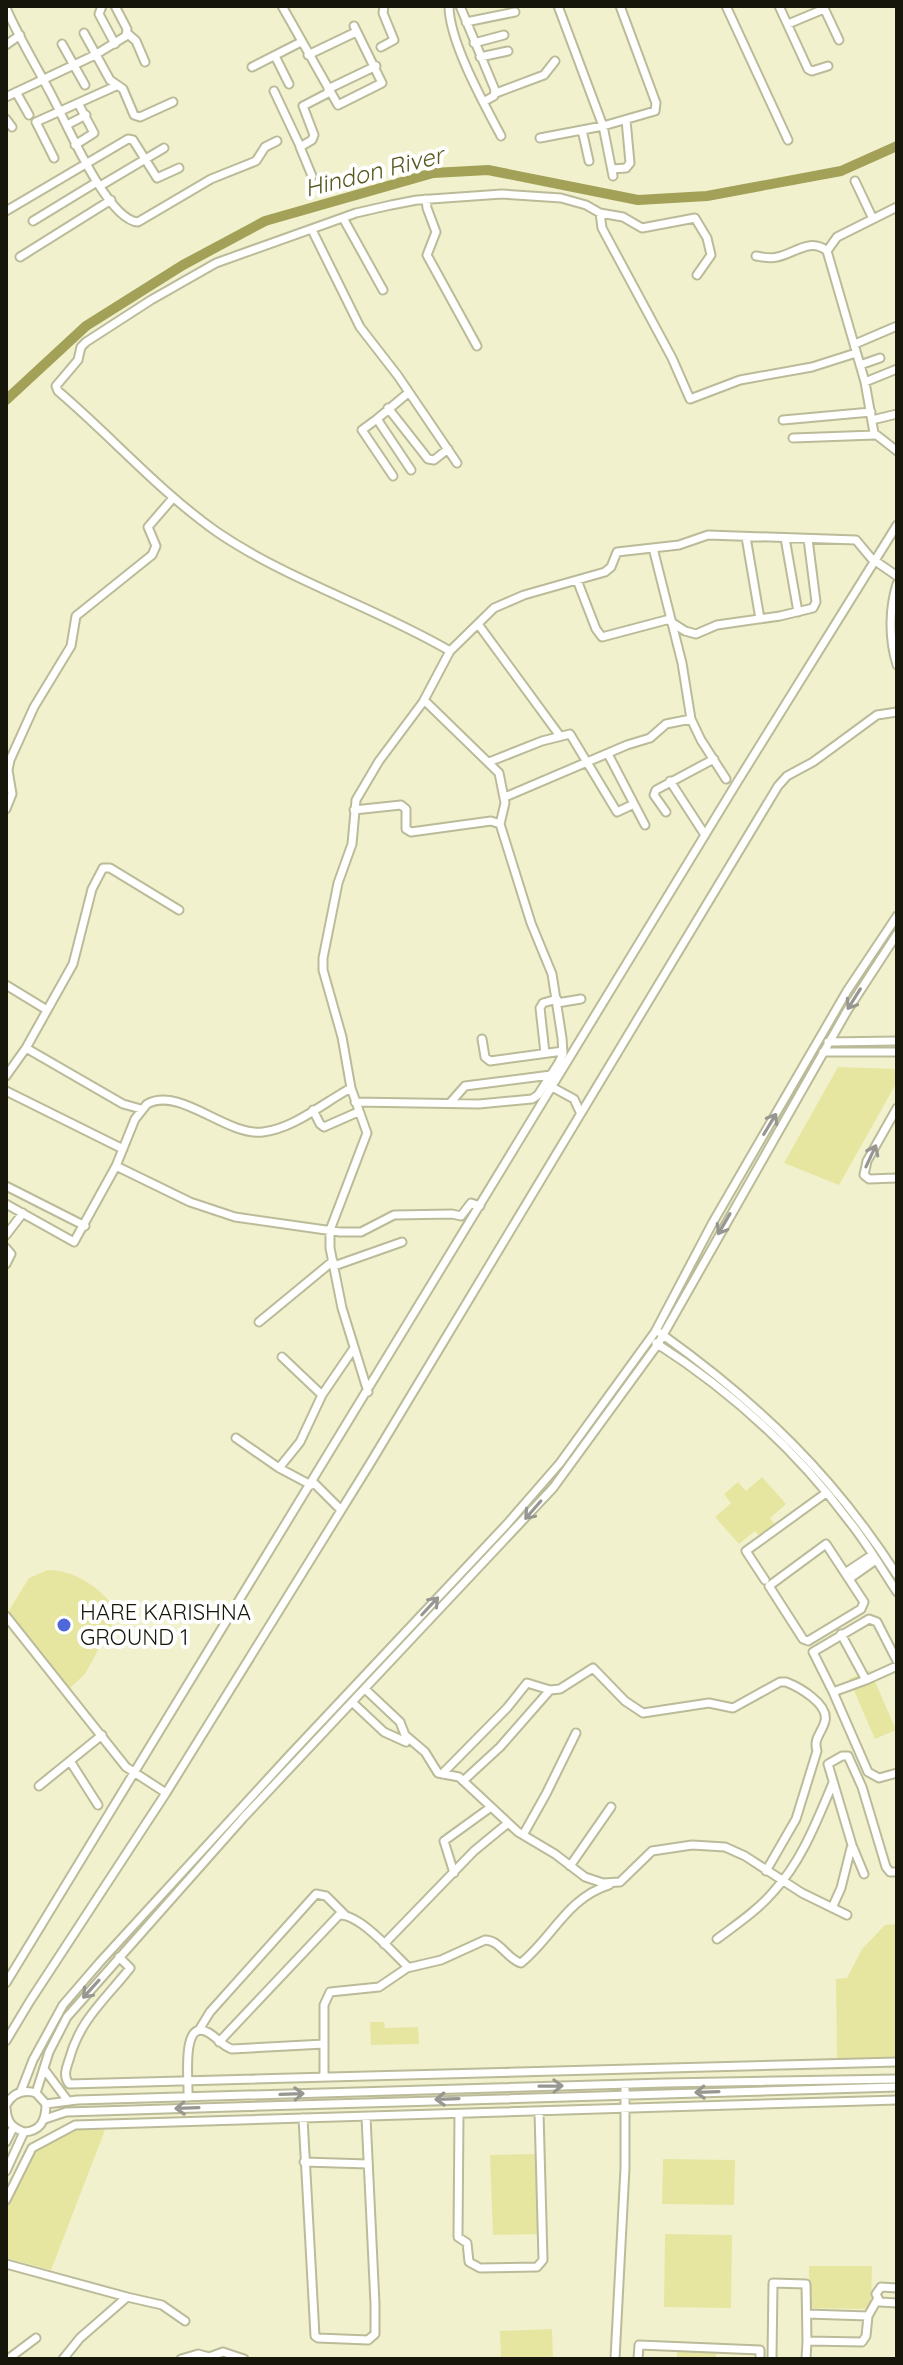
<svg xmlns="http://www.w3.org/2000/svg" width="903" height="2365" font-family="Quicksand,sans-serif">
  <rect width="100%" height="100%" fill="#f1f1ce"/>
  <path fill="#e6e6a0" d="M838 1067 897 1069V1082L839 1185 784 1163Z
    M762 1477 786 1504 770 1518 779 1530 765 1542 755 1531 739 1544 715 1517 731 1503 724 1494 738 1482 746 1491Z
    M48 1570C77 1570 102 1590 119 1612L85 1674 68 1690 25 1639 8 1612 29 1578Z
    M870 1670 896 1730 875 1739 849 1679Z
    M897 1924V2057L837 2059 836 1979 847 1978 862 1949 885 1925Z
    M370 2022H384L385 2028 418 2027 419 2044 371 2045Z
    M71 2128 105 2130 51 2270 6 2258V2206L29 2154Z
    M536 2154 538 2234 493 2235 490 2155Z
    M663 2159 735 2160 734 2205 662 2204Z
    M665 2234 732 2235 731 2308 664 2307Z
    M809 2266H872L871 2309 809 2308Z
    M552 2329 553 2359H501L500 2331Z
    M716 2349V2359H677V2350Z"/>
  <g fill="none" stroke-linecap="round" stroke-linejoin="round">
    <path stroke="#a3a157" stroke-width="10" d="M6 400 86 326 183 265 265 221 433 173 488 170 638 200 707 196 841 171 897 146"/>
    <g stroke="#bb9" stroke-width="11">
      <path id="minor" d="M102 6 99 14 115 44
        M282 6 338 105 382 83 354 26
        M449 6C449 41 484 104 501 136
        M460 6 495 90 494 96 483 102
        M558 6 603 126 613 176
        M726 6 788 140
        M779 6 808 69 812 71 828 66
        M823 6 839 40
        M6 8C19 38 37 67 52 96 66 122 107 220 138 222L211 179 256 161 265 147 277 141
        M466 22 515 12
        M788 24 824 9
        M84 33 110 80 123 89 134 115 140 117 173 102
        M128 34 136 41 145 62
        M474 43 504 35
        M62 44 85 85
        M6 45 20 35
        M381 47 394 40 383 13 384 6
        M308 55 356 32
        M275 56 289 84
        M480 57 508 51
        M252 67 301 42
        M328 89 376 66
        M274 91 300 146
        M16 92 29 115
        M496 93 544 75 555 61
        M6 97 95 55 126 36 127 29 115 6
        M6 119 12 127
        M67 125 86 115
        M582 130 589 161
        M540 138 603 126 655 111 656 103 620 6
        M75 145 94 133 78 103
        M54 158 36 122 116 86
        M612 169 626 168 630 163 626 120
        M312 176 300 147 312 140 314 135 303 106 330 92
        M855 181 873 219
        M100 186 164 148
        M426 199 427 208 436 232 427 255 477 346
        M6 211 128 139 133 140 157 178 179 168
        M600 213 602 228 672 358 690 399 740 380 812 367 856 353
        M343 218 383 290
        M33 221 97 182
        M312 230 360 327 398 376 457 463
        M827 251 837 237 897 207
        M756 256C763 257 770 259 777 257 794 254 810 237 827 251L865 382 874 433 897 451
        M20 257 111 200
        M855 344 897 326
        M860 365 880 358
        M865 382 897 369
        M408 393 377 419 411 470
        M388 408 428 459 434 460 448 449
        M377 419 362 430 393 476
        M783 420 871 412
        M872 420 897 414
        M793 438 875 435
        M746 537 760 619
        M785 538 798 612
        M653 548 682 663 691 719 701 740 726 779
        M577 580 596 629 602 637 670 619
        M897 584C889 609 889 639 897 665
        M671 622 685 631 696 634 717 625 780 616 813 608 816 602 808 539
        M478 624 560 736
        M450 651 494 608 524 595 605 572 611 567 617 552 679 545 708 535 856 540 871 558 897 576
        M424 700 499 773 505 803 500 824
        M608 754 645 825
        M489 762 542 741 570 734 617 812 634 804
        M670 781 705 835
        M505 797 627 745 650 738 666 724 691 719
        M6 809 12 794 8 770 10 760 34 707 71 646 76 616 152 555 156 546 148 527 173 498
        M354 810 401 805 406 809V829L411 832 491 821 500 824 531 923 552 974 562 1038 563 1054 558 1064 538 1095 532 1099 479 1104 355 1102
        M666 812 654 795 656 790 714 759
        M897 934 847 1011 663 1335C759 1404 833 1475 897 1575
        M6 985 47 1010
        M557 1003 581 999
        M482 1039 485 1057 490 1061 563 1051
        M828 1042 897 1041
        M26 1048 123 1104 141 1109
        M823 1052H897
        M545 1053 540 1008 543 1003 557 999
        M6 1076 26 1048 73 964 92 889 103 868H110L179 910
        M552 1087 574 1099 580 1112
        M6 1091 123 1149
        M450 1103 465 1086 551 1075
        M897 1108 867 1161 864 1175 869 1179 897 1178
        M313 1110 320 1124 324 1127 358 1112
        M116 1166 190 1202 235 1217 340 1232H361L394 1215 452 1214 461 1216 471 1203 480 1206
        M6 1186 85 1226
        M6 1204 74 1242 116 1166 135 1119 147 1104C181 1086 225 1136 263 1132 295 1128 323 1103 351 1088
        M6 1235 23 1213
        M6 1248 11 1254 6 1264
        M334 1266 402 1242
        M259 1322 333 1261
        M656 1343C729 1390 797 1451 849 1521 867 1543 881 1568 897 1592
        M282 1357 322 1395
        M368 1392 342 1308 330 1248V1230L367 1133 351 1088 342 1037 323 970V958L338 883 352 844 356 800 379 761 423 702 450 651C375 607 289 581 217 532 159 491 112 437 58 391L56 386 78 360 81 347 86 342 151 300 216 263 356 213 391 205 417 200 502 194 561 198 586 205 600 213 623 217 642 228 695 218 707 238 711 255 697 275
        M236 1438 279 1468 311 1485
        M279 1468 300 1442 322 1395 354 1348
        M313 1482 341 1510
        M826 1544 864 1602 861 1609 808 1641 803 1639 769 1586Z
        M845 1573 872 1555
        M849 1579 876 1560
        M765 1580 746 1551 826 1493
        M6 1616 126 1767 166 1793
        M897 1661 877 1622 869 1619 813 1652 833 1692 868 1772 879 1778 897 1773
        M866 1680 897 1666
        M365 1689 400 1722 405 1735 425 1752 438 1773 459 1777 518 1832 555 1854 585 1877 603 1883 620 1882 652 1851 692 1845 725 1847 745 1856 802 1893 847 1915
        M833 1692 866 1680 841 1634
        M352 1702 384 1732 406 1742
        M70 1761 98 1805
        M442 1774 507 1708 527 1683 550 1690 560 1689 593 1668 625 1701 643 1713 709 1703 733 1708 780 1682H786C799 1687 829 1704 825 1721 822 1733 813 1738 817 1751L796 1819 766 1871
        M463 1781 500 1747 550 1690
        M39 1786 102 1735
        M523 1835 546 1794 576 1733
        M570 1866 611 1807
        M454 1873 444 1841 491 1807
        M864 1874 852 1845 828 1764 842 1756H848L862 1787 886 1867 890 1872H897
        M832 1908 841 1888 851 1848
        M717 1939C737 1924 758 1910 774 1891 802 1861 817 1820 833 1783
        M384 1944 474 1851 508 1823
        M119 1957 130 1968C105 2000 80 2019 69 2060 66 2069 63 2076 69 2084L897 2062
        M6 1983 736 784 897 525
        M199 2030 210 2012 316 1894 326 1896 345 1915
        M6 2041 30 2001 166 1793 371 1462 778 786 787 776 813 762 877 715 897 712
        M219 2042 339 1915C360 1914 392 1952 408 1967
        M44 2069 68 2101
        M324 2076V2005L330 1992 379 1987 407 1968 441 1960 485 1940C500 1940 507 1959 521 1963 553 1937 567 1898 609 1885
        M21 2091 33 2060 63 2005 100 1962 288 1757 507 1524 560 1463 655 1332 713 1222 847 991 897 916
        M36 2093 49 2052 67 2017 243 1818 553 1488 658 1344 663 1335 656 1330
        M188 2097C189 2084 181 2022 205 2031 216 2035 221 2046 232 2049L324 2044
        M46 2104 77 2100 665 2083 897 2079
        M6 2105C13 2093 23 2089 36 2093L46 2104C46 2120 41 2131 24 2132 11 2127 7 2122 6 2108
        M459 2114 458 2237 467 2243 469 2262 480 2268 537 2267 543 2260 539 2112
        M303 2118 315 2336 318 2338 368 2340 375 2334V2304L366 2117
        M45 2119 66 2112 897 2087
        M6 2142 13 2128
        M304 2162 368 2164
        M6 2171 24 2132
        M6 2200 32 2148 75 2125 897 2100
        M6 2264 127 2297
        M897 2288 881 2287 876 2294 880 2302 897 2303
        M807 2314 868 2316
        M8 2359 36 2338
        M63 2359 80 2338 127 2297 162 2305 185 2321
        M181 2359 198 2354 209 2357 223 2352 244 2359
        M615 2359 625 2168V2089
        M638 2359 639 2345 760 2350V2359
        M772 2359 773 2283 806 2284 807 2341
        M806 2359 807 2341 862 2342 866 2336 868 2316 877 2300"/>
    </g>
    <use href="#minor" stroke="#fff" stroke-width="7"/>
  </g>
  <defs><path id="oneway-shaft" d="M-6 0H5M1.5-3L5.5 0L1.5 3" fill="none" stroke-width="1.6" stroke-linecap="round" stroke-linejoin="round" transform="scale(2)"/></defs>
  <g stroke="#979691">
    <use href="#oneway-shaft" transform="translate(854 999) rotate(122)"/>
    <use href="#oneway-shaft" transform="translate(770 1124) rotate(-59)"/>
    <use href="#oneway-shaft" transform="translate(871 1156) rotate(-65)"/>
    <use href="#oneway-shaft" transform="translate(724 1224) rotate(120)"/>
    <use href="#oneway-shaft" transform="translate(533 1510) rotate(131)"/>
    <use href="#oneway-shaft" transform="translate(430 1606) rotate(-47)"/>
    <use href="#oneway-shaft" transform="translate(91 1989) rotate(132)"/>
    <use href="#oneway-shaft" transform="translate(551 2086) rotate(-1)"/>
    <use href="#oneway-shaft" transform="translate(707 2092) rotate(178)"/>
    <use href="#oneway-shaft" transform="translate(292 2094) rotate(-2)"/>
    <use href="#oneway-shaft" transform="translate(447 2099) rotate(178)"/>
    <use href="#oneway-shaft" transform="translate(187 2108) rotate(178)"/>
  </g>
  <circle fill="#4e68dc" stroke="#fff" stroke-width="3" cx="64" cy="1625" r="8"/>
  <g text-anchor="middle" stroke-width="8" stroke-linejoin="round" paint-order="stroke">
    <g font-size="22" fill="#17160a" stroke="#fff" text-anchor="start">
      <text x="80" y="1620">HARE KARISHNA<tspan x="80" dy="25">GROUND 1</tspan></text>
    </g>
    <g font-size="24" font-style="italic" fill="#59571f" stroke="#fff">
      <text transform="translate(374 172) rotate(-14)" y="8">Hindon River</text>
    </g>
  </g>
  <rect width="903" height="2365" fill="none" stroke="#17160a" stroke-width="16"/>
</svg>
